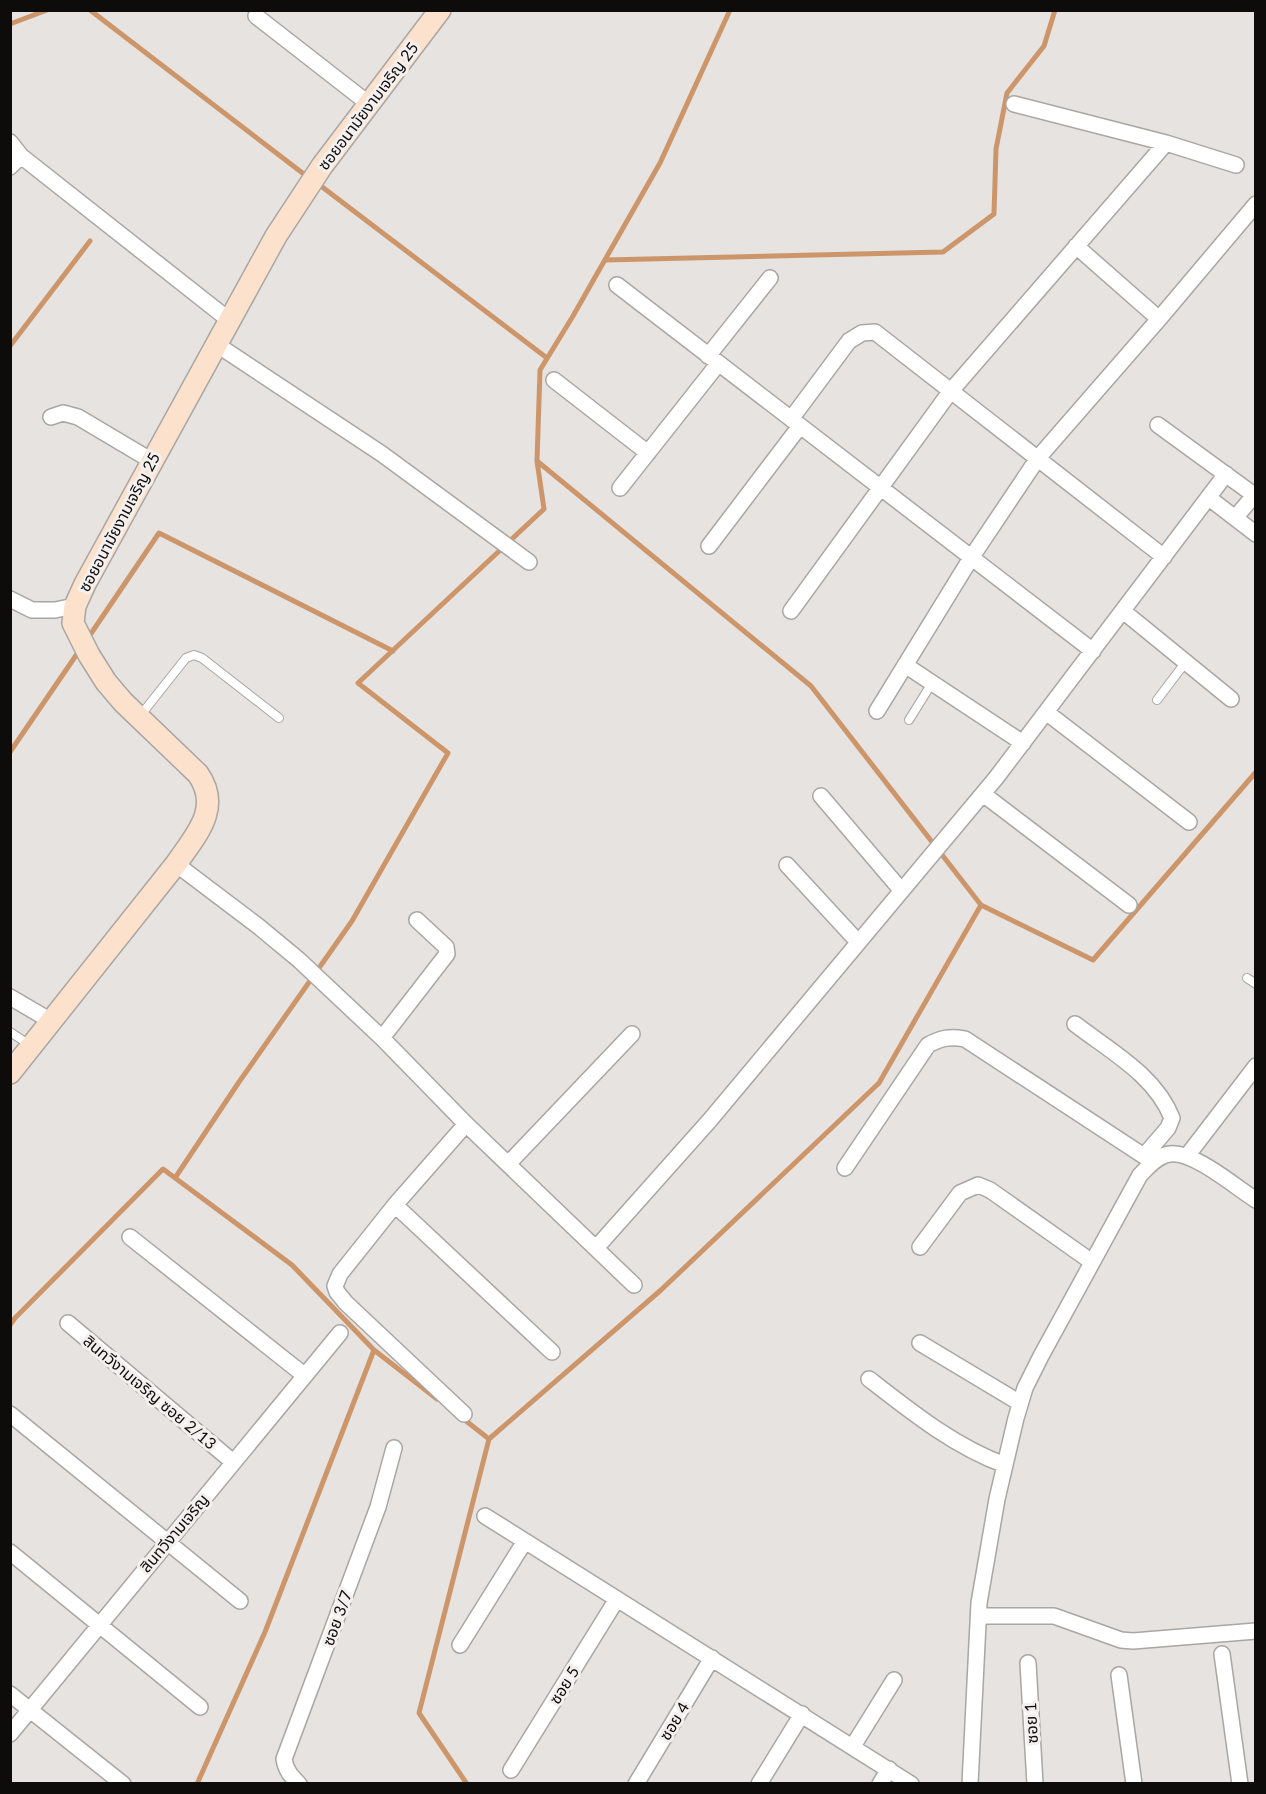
<svg xmlns="http://www.w3.org/2000/svg" width="1266" height="1794" font-family="Lato,'Noto Sans Thai',sans-serif">
  <rect width="100%" height="100%" fill="#e6e3e0"/>
  <g fill="none" stroke-linecap="round" stroke-linejoin="round">
    <path stroke="#cd966a" stroke-width="5" d="M90 10 309 178
      M10 24 47 10
      M317 183 547 358
      M605 260 943 252 994 214 996 149 1007 93 1044 46 1055 10
      M10 346 90 241
      M537 461 540 370 573 316 660 163 730 10
      M88 638 159 533 393 651
      M10 752 79 651
      M175 1178 239 1082 352 921 448 753 358 683 544 509 537 461 811 686 981 905 1093 960 1256 772
      M10 1325 15 1318 163 1169 292 1265 374 1350 437 1399
      M461 1417 489 1439
      M197 1784 265 1632 374 1350
      M467 1784 419 1713 489 1439 661 1290 879 1083 981 905"/>
    <g stroke="#a9a6a3" stroke-width="10">
      <path id="lane" d="M1157 700 1185 663
        M140 716 186 658 194 655 202 658 279 718
        M909 720 932 683
        M1247 978 1256 984
        M10 1032 30 1045"/>
    </g>
    <g stroke="#a9a6a3" stroke-width="18">
      <path id="street" d="M256 16 369 104
        M1014 104 1166 143 1236 165
        M10 142 21 156 229 320
        M10 167 21 156
        M1076 246 1159 319
        M617 285 1093 651
        M216 344 382 454 529 562
        M708 356 770 278
        M554 380 648 453
        M51 417 63 413 78 417 152 461
        M791 419 849 341 862 333 875 332 1164 557
        M1158 425 1254 495
        M620 488 718 364
        M1209 498 1256 534
        M1235 518 1256 493
        M709 546 800 426
        M10 599 32 610H55L75 606
        M791 611 950 392 1166 143
        M1123 611 1231 699
        M905 665 1023 743
        M877 711 971 558 1038 458 1159 319 1256 204
        M1046 712 1189 822
        M983 794 1129 905
        M821 796 901 890
        M176 864 258 926 299 960 382 1038 466 1124 634 1285
        M787 865 858 942
        M10 997 51 1021
        M1075 1024C1110 1051 1155 1075 1172 1118L1168 1128 1144 1156
        M382 1038 447 954 446 947 417 920
        M1187 1156 1256 1066
        M508 1164 632 1034
        M845 1168 928 1045C941 1038 950 1036 965 1039L1153 1162
        M395 1205 552 1352
        M130 1237 304 1375
        M920 1247 960 1193 978 1185 990 1190 1092 1262
        M596 1248 710 1120 996 778 1226 474
        M68 1323 233 1462
        M920 1343 1020 1403
        M869 1379C910 1411 955 1447 1005 1465
        M10 1414 240 1601
        M464 1414 346 1303 337 1292 335 1286 340 1274 395 1205 466 1124
        M485 1516 911 1784
        M10 1552 200 1707
        M979 1616H1054L1121 1640 1133 1641 1256 1631
        M460 1645 525 1541
        M1222 1654 1240 1784
        M1028 1663 1035 1784
        M1119 1675 1134 1784
        M10 1694 123 1784
        M10 1734 340 1333
        M853 1746 894 1680
        M511 1770 617 1599
        M299 1784C291 1776 286 1771 284 1759L378 1507 394 1448
        M636 1784 712 1658
        M759 1784 802 1714
        M880 1784 889 1769
        M970 1784 979 1603 997 1499 1016 1418 1025 1388 1041 1356 1140 1175C1148 1167 1158 1155 1170 1154 1194 1151 1235 1187 1256 1200"/>
    </g>
    <g stroke="#a9a6a3" stroke-width="24">
      <path id="secondary" d="M10 1073 176 864C196 835 222 808 198 774L123 702 106 682 89 655 73 623 75 606 85 584 276 236 322 166 440 10"/>
    </g>
    <use href="#lane" stroke="#fff" stroke-width="8"/>
    <use href="#street" stroke="#fff" stroke-width="15"/>
    <use href="#secondary" stroke="#fce2cc" stroke-width="21"/>
  </g>
  <g text-anchor="middle" stroke-width="6" stroke-linejoin="round" paint-order="stroke">
    <g font-size="16" fill="#0d0c0b" stroke="#f4f0ee">
      <text transform="translate(368 106) rotate(-53)" y="6">ซอยอนามัยงามเจริญ 25</text>
      <text transform="translate(119 522) rotate(-62)" y="6">ซอยอนามัยงามเจริญ 25</text>
      <text transform="translate(150 1392) rotate(40)" y="6">สินทวีงามเจริญ ซอย 2/13</text>
      <text transform="translate(174 1533) rotate(-50)" y="6">สินทวีงามเจริญ</text>
      <text transform="translate(337 1618) rotate(-70)" y="6">ซอย 3/7</text>
      <text transform="translate(564 1685) rotate(-58)" y="6">ซอย 5</text>
      <text transform="translate(674 1721) rotate(-59)" y="6">ซอย 4</text>
      <text transform="translate(1031 1723) rotate(-93)" y="6">ซอย 1</text>
    </g>
  </g>
  <rect width="1266" height="1794" fill="none" stroke="#0d0c0b" stroke-width="24"/>
</svg>
